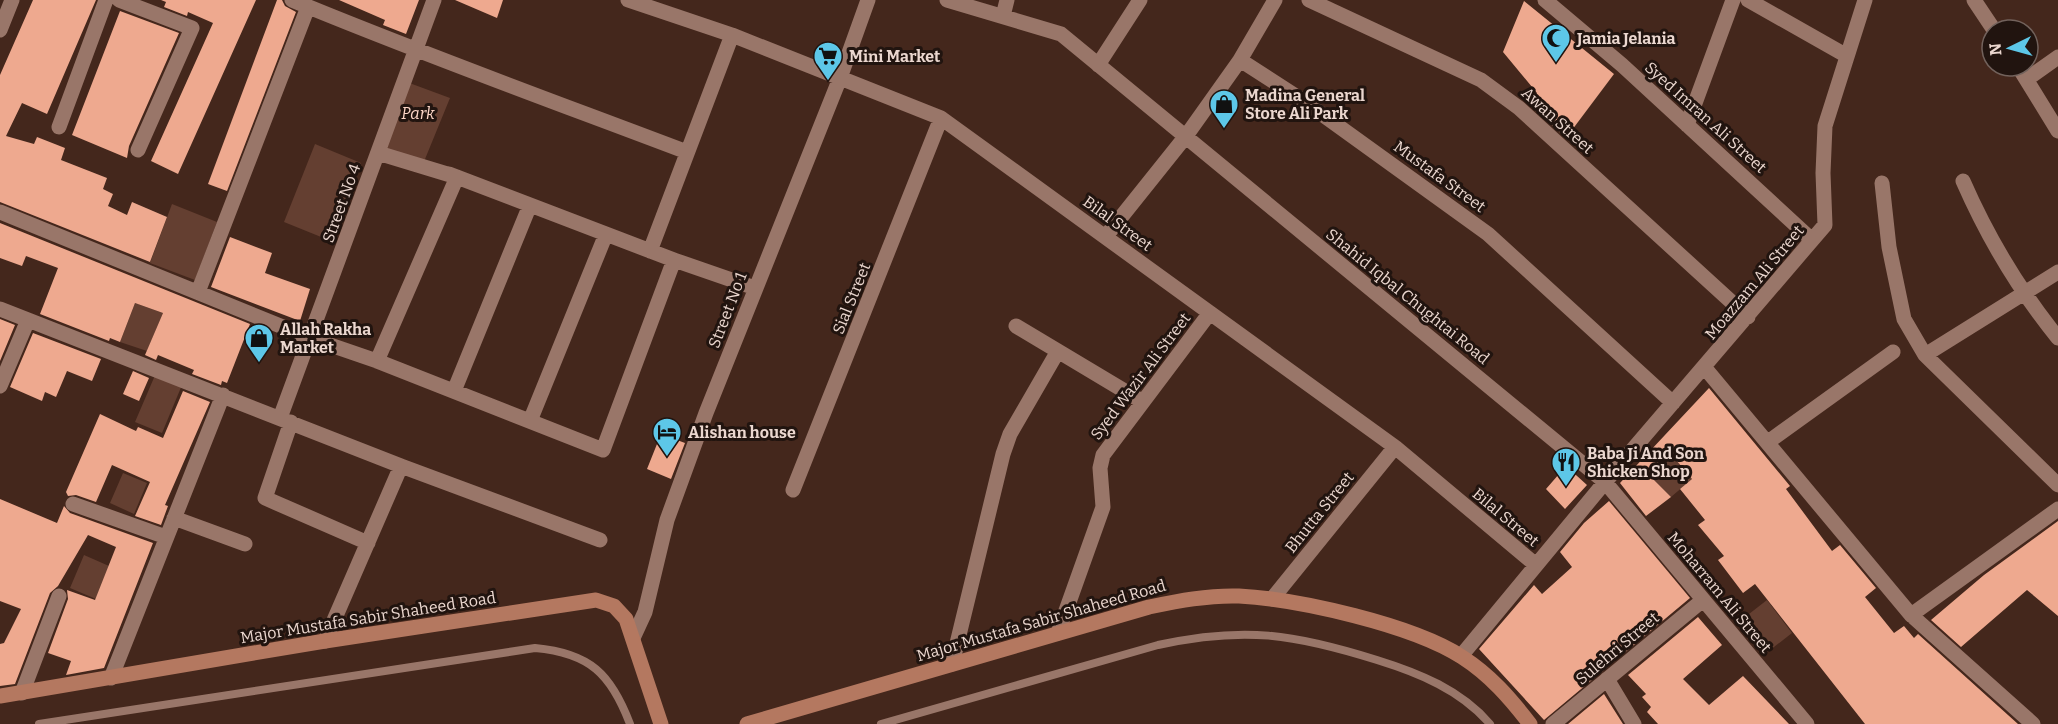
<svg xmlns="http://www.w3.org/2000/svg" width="2058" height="724" font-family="Bitter,serif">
  <rect width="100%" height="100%" fill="#44271c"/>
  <path fill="#643f31" d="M404 81 450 98 423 164 378 153Z
    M315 144 361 163 331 241 284 222Z
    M172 204 217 222 195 280 150 263Z
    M135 303 163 313 147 351 120 342Z
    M156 373 182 385 162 433 135 422Z
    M1671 454 1692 479 1671 497 1650 476Z
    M123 473 147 483 134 514 110 503Z
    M84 555 109 566 96 599 70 588Z
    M1767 600 1792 633 1765 654 1740 621Z"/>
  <path fill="#eea98f" d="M33 0H96L47 114 22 103 6 136 34 144 37 137 65 148 61 160 107 178 103 189 113 194 108 206 127 215 132 202 167 217 150 262 0 202V75Z
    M161 0H256L178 174 151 161 213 23 188 12 187 16 164 7 166 2Z
    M277 0H282L285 6 296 12 227 191 208 184Z
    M339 0H419L406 34 383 25 385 20Z
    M455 0H503L497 18Z
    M1524 1 1614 74 1566 138 1529 104 1537 93 1503 52Z
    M120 11 179 33 129 146 127 158 72 135Z
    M0 223 250 324 227 383 222 381 221 385 192 374 194 370 158 355 156 360 145 355 163 313 135 303 120 342 110 338 109 341 40 314 58 268 26 256 22 266 0 258Z
    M230 237 272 253 265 273 310 289 300 321 211 287Z
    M0 319 15 325 0 361Z
    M33 333 101 359 92 381 67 371 56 397 45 392 42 401 10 387Z
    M133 371 149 378 139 401 123 394Z
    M1709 388 1790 486 1786 489 1832 551 1840 545 1876 588 1865 597 1894 633 1904 626 1914 638 1918 634 2018 724H1865L1755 584 1743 593 1718 560 1724 556 1698 525 1705 520 1680 489 1692 479 1671 454 1650 476 1671 497 1646 516 1620 483Z
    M183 391 210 402 165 505 168 506 161 525 135 516 150 482 112 465 96 502 76 495 68 496 66 492 100 414 136 431 138 427 163 438Z
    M661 434 685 443 671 479 647 469Z
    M1566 466 1587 485 1565 509 1546 489Z
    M0 499 57 523 64 506 70 513 153 543 104 668 66 675 71 661 48 653 68 599 67 590 95 600 116 547 88 535 58 586 50 593 15 684 0 686V644L4 643 21 609 0 601Z
    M1609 501 1690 598 1544 720 1479 649 1534 585 1542 594 1572 567 1560 552 1584 523Z
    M2058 521V616L2027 590 1961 647 1931 620 1984 575Z
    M1698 617 1722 645 1683 679 1709 705 1743 676 1789 724H1658L1647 712 1651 707 1642 697 1646 694 1628 675Z
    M1604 694 1623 724H1568Z"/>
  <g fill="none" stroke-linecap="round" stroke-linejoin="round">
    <path stroke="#997669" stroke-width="8" d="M39 724 535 648C590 653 611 674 630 724
      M881 724 1158 645C1244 626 1294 634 1377 660 1419 673 1461 690 1490 724"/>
    <path stroke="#997669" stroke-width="15" d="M119 0 192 28 138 150
      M292 0C422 54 555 102 687 152
      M628 0 732 35 941 118 1395 447 1536 565
      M947 0 1061 34 1605 482 1461 656
      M1309 0 1481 80 1519 108 1748 317
      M1545 0 1622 65 1812 240
      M1748 0 1847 56
      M1974 0 1994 30
      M1003 16 1007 0
      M0 30 12 0
      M1240 60 1275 0
      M1098 65 1140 0
      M2018 66 2058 131
      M2027 79 2058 57
      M1687 125 1733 0
      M59 127 106 0
      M449 174 674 260
      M1963 181C1988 238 2019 290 2058 338
      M1882 183 1889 247 1904 319 1925 355 2058 485
      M0 212 310 338 377 361 603 450 674 260 755 288
      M1106 236 1186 136 1240 60 1305 102 1488 234 1673 403
      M650 251 732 35
      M198 292 308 7
      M0 309 401 466 325 641
      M1016 326 1143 402
      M1925 355 2058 272
      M377 361 457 177 378 153
      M1705 368 1911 615 2033 724
      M0 386 28 320
      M454 391 530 205
      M280 418 434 0
      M530 421 606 234
      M291 422 265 498 368 543
      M1768 442 1893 352
      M401 466 600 540
      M793 490 941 118
      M73 504 166 537
      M174 518 245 544
      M1272 599 1395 447
      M1911 615 2058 509
      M1058 633 1103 507 1100 468 1103 455 1209 314
      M633 638 645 612 667 520 706 413 840 78 868 0
      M952 664 1003 454 1010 434 1058 351
      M111 678 223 395
      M1607 679 1634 724
      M22 693 59 596
      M1553 724 1703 600
      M1807 724 1605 482 1825 225 1823 173 1825 126 1865 0"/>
    <path stroke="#b47860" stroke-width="15" d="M0 696 325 641 596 600 614 606 626 619 661 724
      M747 724 1149 607C1178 601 1208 595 1239 596 1298 599 1413 625 1462 657 1490 675 1510 698 1530 724"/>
  </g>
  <defs>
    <g id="mosque-pin" transform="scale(1.5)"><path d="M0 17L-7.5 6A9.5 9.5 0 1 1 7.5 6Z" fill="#5dc7e8" stroke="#21140f"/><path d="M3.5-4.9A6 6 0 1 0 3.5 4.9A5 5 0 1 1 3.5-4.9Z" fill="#111"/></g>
    <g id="supermarket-pin" transform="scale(1.5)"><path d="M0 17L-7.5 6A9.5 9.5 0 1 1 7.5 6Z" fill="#5dc7e8" stroke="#21140f"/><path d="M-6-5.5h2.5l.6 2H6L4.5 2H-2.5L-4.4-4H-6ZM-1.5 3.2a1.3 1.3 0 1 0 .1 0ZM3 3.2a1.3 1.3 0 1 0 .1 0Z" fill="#111"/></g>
    <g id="shop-pin" transform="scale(1.5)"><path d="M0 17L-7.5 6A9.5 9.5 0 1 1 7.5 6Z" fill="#5dc7e8" stroke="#21140f"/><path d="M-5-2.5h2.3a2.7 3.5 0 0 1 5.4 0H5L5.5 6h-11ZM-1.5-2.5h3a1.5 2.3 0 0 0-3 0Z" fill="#111"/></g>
    <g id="hotel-pin" transform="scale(1.5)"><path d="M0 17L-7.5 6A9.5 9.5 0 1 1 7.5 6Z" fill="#5dc7e8" stroke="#21140f"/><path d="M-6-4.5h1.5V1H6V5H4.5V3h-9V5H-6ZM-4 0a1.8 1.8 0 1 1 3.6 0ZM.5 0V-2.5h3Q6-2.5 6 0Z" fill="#111"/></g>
    <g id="restaurant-pin" transform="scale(1.5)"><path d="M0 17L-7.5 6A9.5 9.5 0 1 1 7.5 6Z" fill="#5dc7e8" stroke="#21140f"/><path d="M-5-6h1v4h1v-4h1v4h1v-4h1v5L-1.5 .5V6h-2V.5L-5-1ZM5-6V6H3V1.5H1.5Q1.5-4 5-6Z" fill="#111"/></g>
  </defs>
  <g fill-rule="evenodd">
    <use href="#mosque-pin" x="1556" y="38"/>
    <use href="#supermarket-pin" x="828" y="56"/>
    <use href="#shop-pin" x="1224" y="104"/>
    <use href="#shop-pin" x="259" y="338"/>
    <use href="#hotel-pin" x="667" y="432"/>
    <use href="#restaurant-pin" x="1566" y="462"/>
  </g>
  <g text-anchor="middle" stroke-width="6" stroke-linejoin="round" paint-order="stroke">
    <g font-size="16" font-weight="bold" fill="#ebd7cf" stroke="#21140f" text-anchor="start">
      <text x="1577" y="44">Jamia Jelania</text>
      <text x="849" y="62">Mini Market</text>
      <text x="1245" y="101">Madina General<tspan x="1245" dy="18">Store Ali Park</tspan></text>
      <text x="280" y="335">Allah Rakha<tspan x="280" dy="18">Market</tspan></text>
      <text x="688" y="438">Alishan house</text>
      <text x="1587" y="459">Baba Ji And Son<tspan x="1587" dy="18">Shicken Shop</tspan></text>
    </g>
    <g font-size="16" font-style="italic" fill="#fed7c8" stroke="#21140f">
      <text x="418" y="119">Park</text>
    </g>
    <g font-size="16" fill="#ebd7cf" stroke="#21140f">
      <text transform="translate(1706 117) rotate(42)" y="6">Syed Imran Ali Street</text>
      <text transform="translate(1558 120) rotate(42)" y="6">Awan Street</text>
      <text transform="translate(1440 176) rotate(36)" y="6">Mustafa Street</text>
      <text transform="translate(341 203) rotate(-70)" y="6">Street No 4</text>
      <text transform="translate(1118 223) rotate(36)" y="6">Bilal Street</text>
      <text transform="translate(1754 282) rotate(-50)" y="6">Moazzam Ali Street</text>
      <text transform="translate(1408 296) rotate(39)" y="6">Shahid Iqbal Chughtai Road</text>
      <text transform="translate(851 298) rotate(-68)" y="6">Sial Street</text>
      <text transform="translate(727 310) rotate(-69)" y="6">Street No 1</text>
      <text transform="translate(1140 376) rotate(-53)" y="6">Syed Wazir Ali Street</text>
      <text transform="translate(1319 512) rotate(-51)" y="6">Bhutta Street</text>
      <text transform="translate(1506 517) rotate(40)" y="6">Bilal Street</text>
      <text transform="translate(1720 592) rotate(50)" y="6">Moharram Ali Street</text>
      <text transform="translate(368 617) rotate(-9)" y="6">Major Mustafa Sabir Shaheed Road</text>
      <text transform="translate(1041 620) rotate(-16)" y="6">Major Mustafa Sabir Shaheed Road</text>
      <text transform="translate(1617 648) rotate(-40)" y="6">Sulehri Street</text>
    </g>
  </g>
  <g transform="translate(2010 48) rotate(265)"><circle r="28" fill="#21140f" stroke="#72625c" stroke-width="1.5"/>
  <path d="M0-4.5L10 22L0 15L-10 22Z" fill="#5dc7e8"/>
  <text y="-9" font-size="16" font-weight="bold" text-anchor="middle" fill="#ebd7cf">N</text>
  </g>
</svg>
